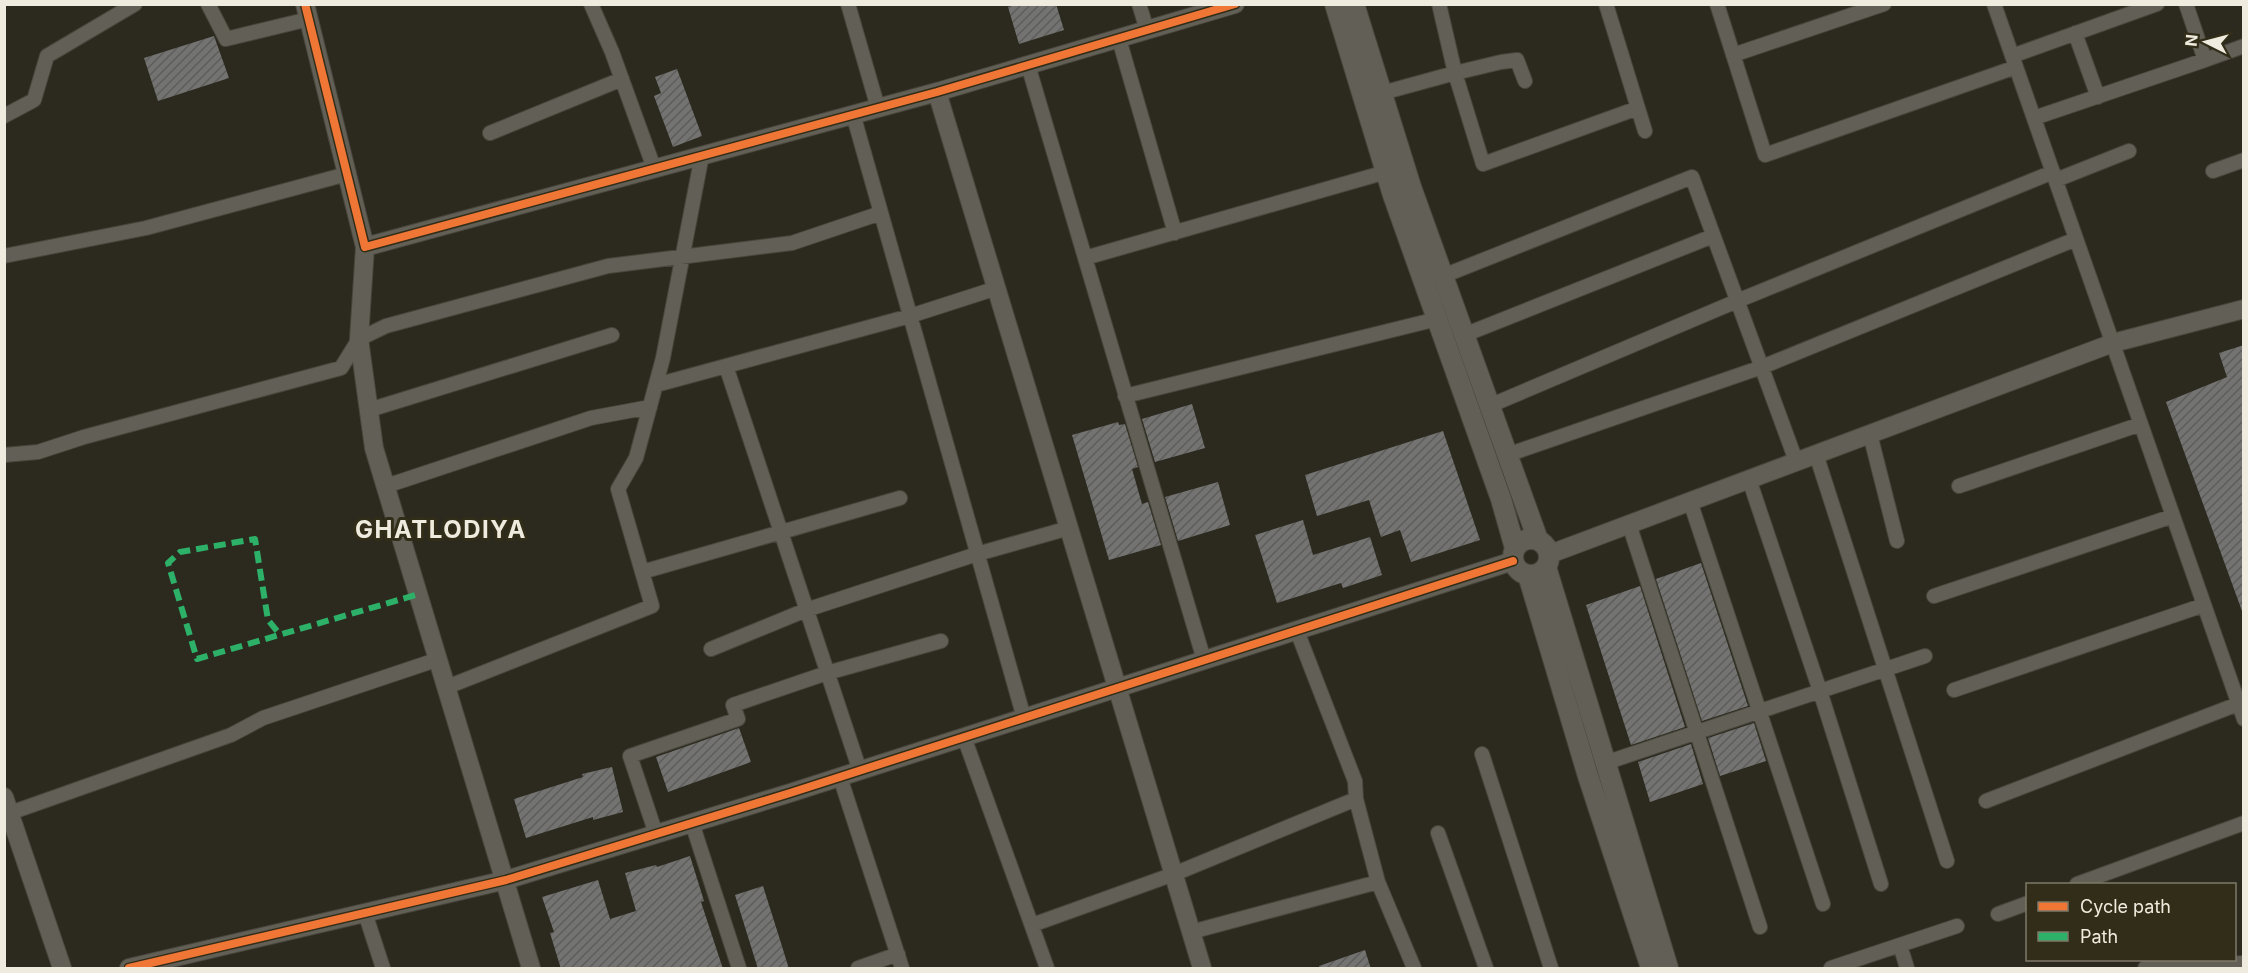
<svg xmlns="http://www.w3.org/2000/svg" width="2248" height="973" font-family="Inter,sans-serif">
  <defs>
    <pattern id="building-hatch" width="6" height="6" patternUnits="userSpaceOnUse" patternTransform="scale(1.5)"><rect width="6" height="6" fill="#737372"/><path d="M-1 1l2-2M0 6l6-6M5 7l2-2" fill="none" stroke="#5e5d5a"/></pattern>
  </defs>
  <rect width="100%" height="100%" fill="#2c2a1e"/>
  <path fill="url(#building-hatch)" d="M1016 4H1056L1064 30 1019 44 1008 7Z
    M214 36 229 78 158 101 144 58Z
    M677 69 702 136 673 147 654 96 661 93 655 77Z
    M2244 345V611H2242L2166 402 2227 377 2219 353Z
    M1192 404 1205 448 1155 462 1142 419Z
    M1118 422 1119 425 1125 424 1138 467 1132 469 1142 504 1148 502 1161 545 1109 560 1072 435Z
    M1443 431 1480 540 1411 562 1400 530 1381 537 1369 500 1317 516 1305 475Z
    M1218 482 1230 525 1178 541 1165 497Z
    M1303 520 1313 555 1370 537 1382 575 1343 588 1341 583 1277 603 1255 535Z
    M1701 563 1748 706 1702 721 1656 579Z
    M1640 586 1685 727 1631 745 1586 605Z
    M1754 723 1766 761 1720 776 1708 738Z
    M739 728 751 762 668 792 656 757Z
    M1691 744 1703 784 1650 802 1638 762Z
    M612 767 623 812 593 820V817L526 838 514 799 583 777 582 774Z
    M690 856 704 901 701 902 723 969H561L550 933 554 932 542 897 598 880 610 919 636 911 625 873 656 865 657 867Z
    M763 886 781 943 789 969H758L735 895Z
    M1365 950 1371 969H1319V966Z"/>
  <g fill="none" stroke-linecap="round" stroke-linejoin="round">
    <g stroke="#48463c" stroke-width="16">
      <path id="minor" d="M208 4 226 39 309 19
        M591 4 612 52 654 168
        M848 4 878 108
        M1139 4 1147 30
        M1606 4 1645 131
        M1717 4 1765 155 2016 67
        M1994 4 2244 719
        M2075 33 2098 97
        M1119 39 1175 233
        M1733 55 1884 4
        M2012 56 2157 4
        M2205 60 2244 46
        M1028 65 1204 660
        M1525 81 1517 60 1501 62 1455 73 1483 164 1638 108
        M1382 93 1455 73 1439 4
        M853 114 1024 718
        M4 116 34 100 47 56 135 4
        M2034 118 2205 60 2186 4
        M490 133 622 79
        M2213 171 2244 160
        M2056 180 2129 151
        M4 256 146 228 347 174
        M1085 258 1386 172
        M1443 276 1692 177 1796 461
        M1464 335 1713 236
        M726 366 860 771
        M656 385 910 316 997 288
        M1125 396 1437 319
        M1489 406 1737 301 2053 172
        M369 410 612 335
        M1870 434 1897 541
        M1816 454 1947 861
        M4 455 38 452 84 437 341 368 359 339 386 326 608 266 792 243 881 213
        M1507 455 1762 367 2076 239
        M1749 479 1820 691 1881 884
        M386 486 591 418 650 407
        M1959 486 2141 424
        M1690 501 1823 904
        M1629 524 1760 927
        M642 572 900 498
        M1934 596 2173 516
        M1297 631 1355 781 1356 799 1378 882 1414 968
        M711 649 806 610 977 554 1069 528
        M447 687 652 606 618 489 636 458 663 358 702 155
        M1954 690 2204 605
        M964 737 1047 968
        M1482 754 1551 968
        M1605 763 1925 656
        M840 777 902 968
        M1986 801 2238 704
        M10 813 231 735 263 718 439 659
        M692 823 739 968
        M1438 833 1486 968
        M656 834 630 756 738 719 733 705 827 673 941 641
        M2077 884 2244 823
        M365 913 383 968
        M1998 914 2028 903
        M1032 925 1174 874 1356 799
        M1191 932 1378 882
        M1900 945 1907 968
        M858 968 898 954
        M1831 968 1957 926
        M2145 968 2244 963"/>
    </g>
    <g stroke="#48463c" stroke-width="20">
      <path id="tertiary" d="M305 4 365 247 937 92 1235 4
        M937 92 1202 968
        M365 247 359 339 374 448 531 968
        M1550 554 2113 343 2244 309
        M4 797 62 968
        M129 968 506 880 790 793 1513 561"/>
    </g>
    <g stroke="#48463c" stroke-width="22">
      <path id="secondary" d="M1335 4 1393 195 1501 499 1515 548
        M1354 4 1411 187 1538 540
        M1513 557a18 18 0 1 1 36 0a18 18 0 1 1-36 0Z
        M1546 567 1668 968
        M1528 575 1588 776 1651 968"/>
    </g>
    <use href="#minor" stroke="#626056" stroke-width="14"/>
    <use href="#tertiary" stroke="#626056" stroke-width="18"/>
    <use href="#secondary" stroke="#626056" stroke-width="20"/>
    <path stroke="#2db169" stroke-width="6" stroke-dasharray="12 6" stroke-linecap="butt" d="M277 631 268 620 255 539 180 552 168 563 197 659 419 594"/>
    <g stroke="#322d18" stroke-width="11">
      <path id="cycleway" d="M305 4 365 247 937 92 1235 4
        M129 968 506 880 790 793 1513 561"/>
    </g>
    <use href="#cycleway" stroke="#f07635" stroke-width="8"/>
  </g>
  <g text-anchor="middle" stroke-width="6" stroke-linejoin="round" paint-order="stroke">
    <g font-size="24" font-weight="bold" letter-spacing="1.5" fill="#efecdf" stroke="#322d18">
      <text x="441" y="538">GHATLODIYA</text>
    </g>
  </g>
  <rect width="2248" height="973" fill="none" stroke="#efecdf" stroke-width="12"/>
  <rect x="2026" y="883" width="210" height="78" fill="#322d18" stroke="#7e7968" stroke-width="1.5"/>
  <rect x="2038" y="902" width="30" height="9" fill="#f07635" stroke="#7e7968" stroke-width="1.5"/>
  <text x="2080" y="913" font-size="18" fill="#efecdf">Cycle path</text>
  <rect x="2038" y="932" width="30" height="9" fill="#2db169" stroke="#7e7968" stroke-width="1.5"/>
  <text x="2080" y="943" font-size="18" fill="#efecdf">Path</text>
  <g transform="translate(2206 42) rotate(276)" stroke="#322d18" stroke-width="4.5" paint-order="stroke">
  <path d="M0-4.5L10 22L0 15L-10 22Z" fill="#efecdf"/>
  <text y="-9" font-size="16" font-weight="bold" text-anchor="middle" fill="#efecdf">N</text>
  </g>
</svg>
